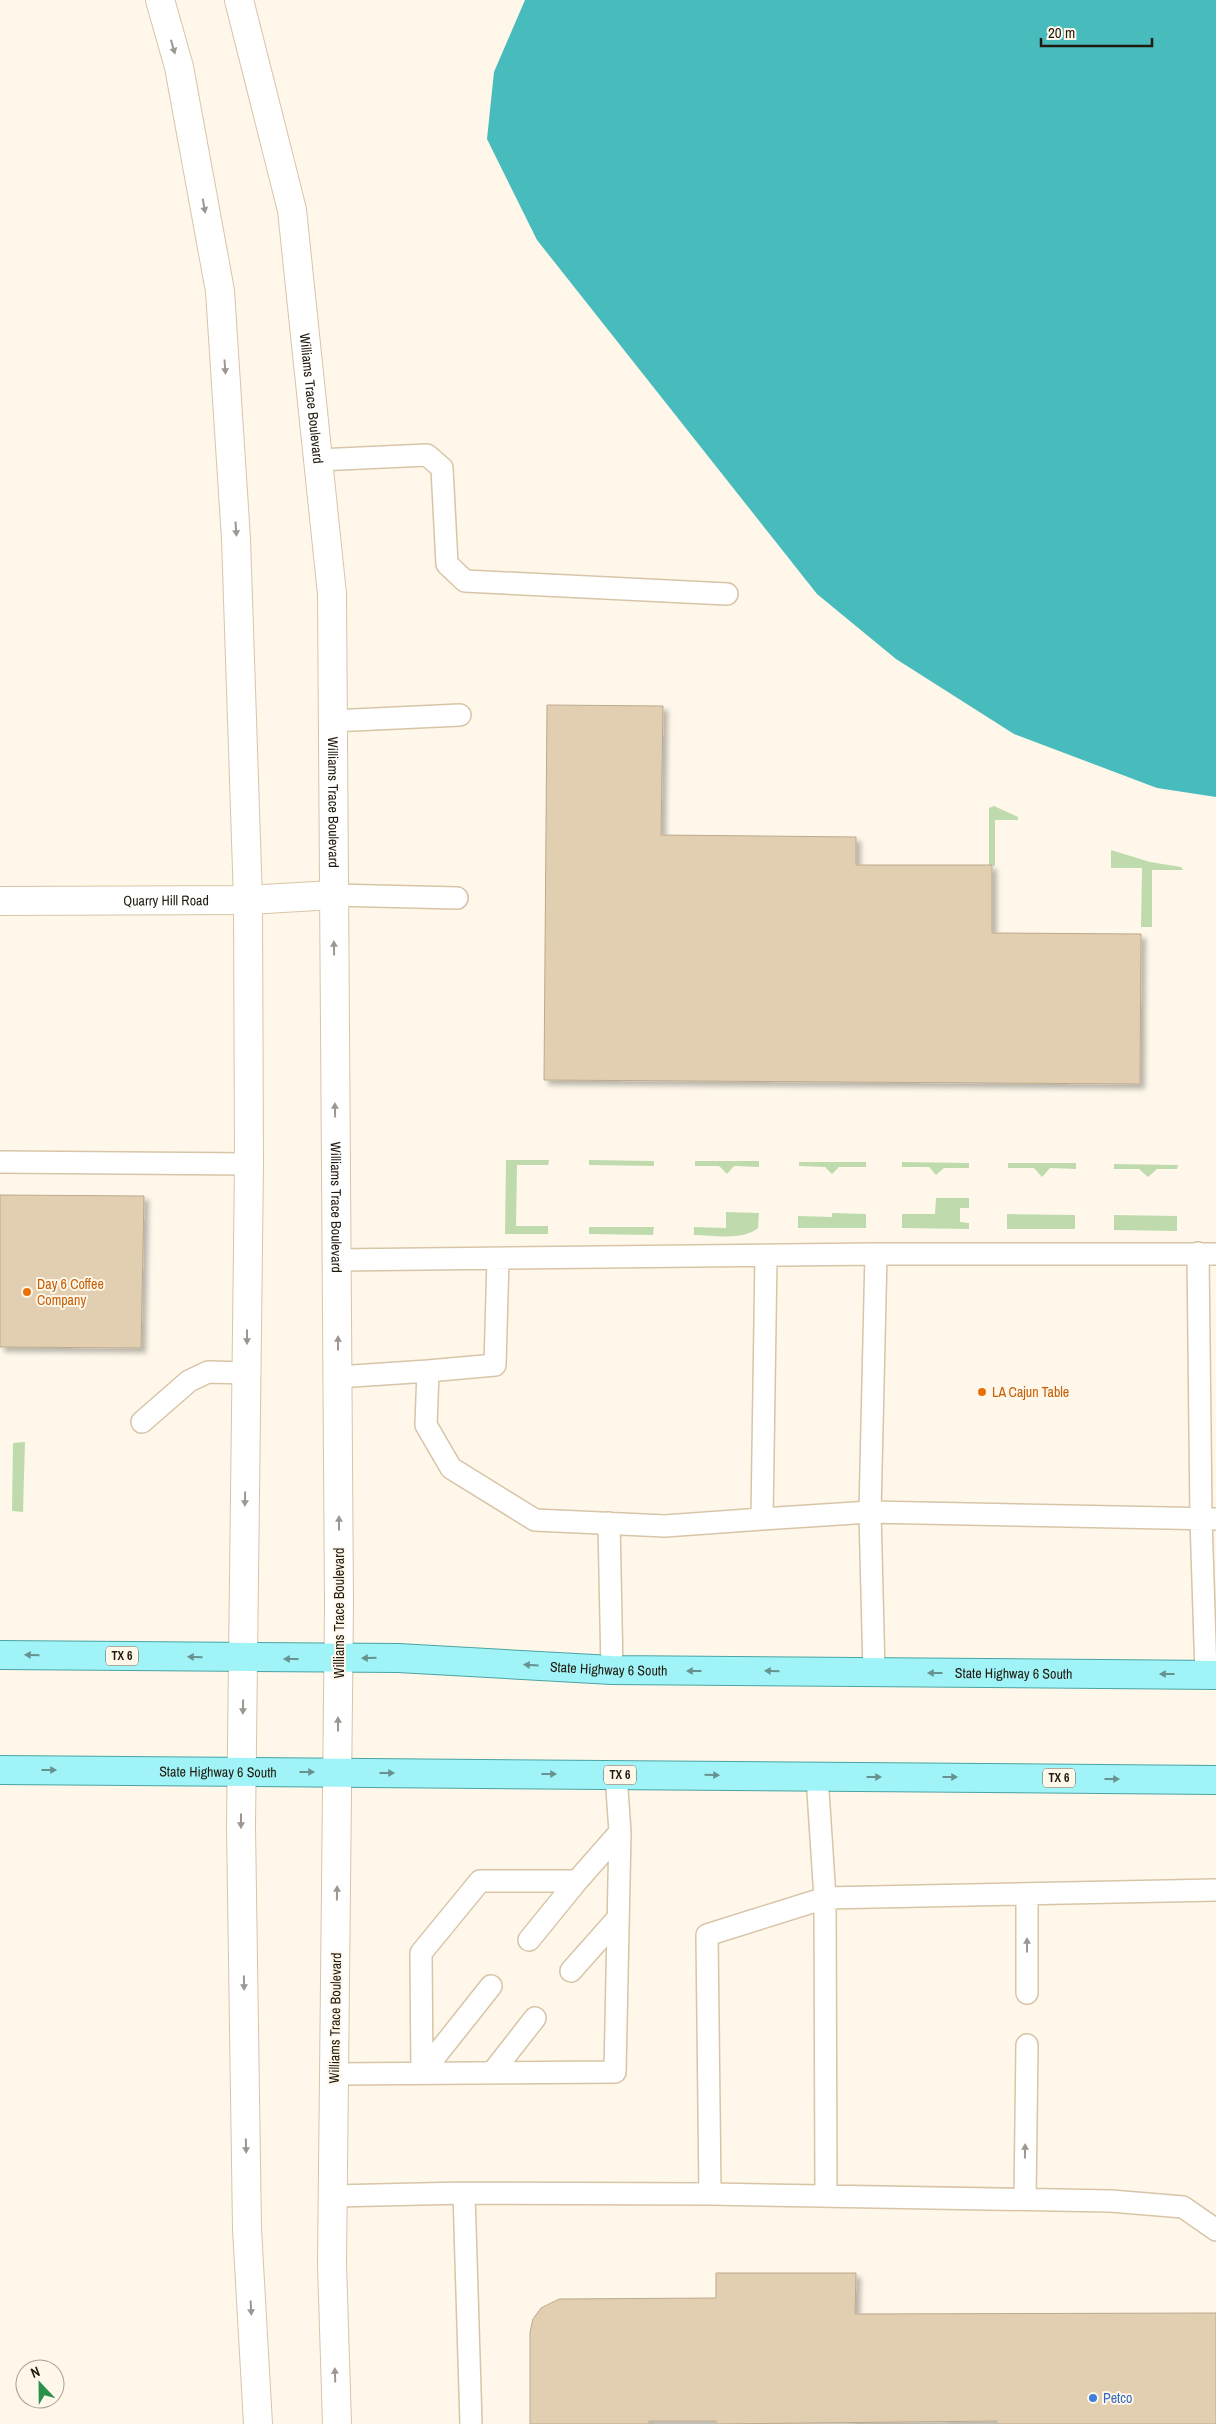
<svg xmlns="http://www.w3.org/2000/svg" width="1216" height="2424" font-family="'Archivo Narrow',sans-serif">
  <defs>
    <filter id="shadow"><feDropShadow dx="4.5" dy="4.5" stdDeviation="2.5" flood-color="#0004"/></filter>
  </defs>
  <rect width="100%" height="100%" fill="#fef7ea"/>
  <path fill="#bfdbae" d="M994 806 1018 817V820H995V866L989 865V808Z
    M1111 850 1150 862 1181 867 1183 870H1152V927H1141L1142 868H1111Z
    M506 1160H549L548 1165H517L516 1226H548V1234H505Z
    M589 1160 654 1161V1166L589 1165Z
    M695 1161H759V1167L734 1166 727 1174 719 1166H695Z
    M799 1162H866V1167H839L832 1174 825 1167 799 1166Z
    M902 1162 969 1163V1168H944L936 1175 929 1167H902Z
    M1008 1163H1076V1169L1050 1168 1042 1177 1034 1168H1008Z
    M1114 1164 1178 1165 1177 1169H1157L1148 1177 1139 1169H1114Z
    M936 1198H969V1208H960V1222L969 1223V1229L902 1228V1214H935Z
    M726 1212 759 1213 758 1228C743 1241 713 1235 694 1235V1227L726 1228Z
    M832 1213 866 1214V1228H798V1216L832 1217Z
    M1007 1214 1075 1215V1229H1007Z
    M1114 1215 1177 1216V1231L1114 1230Z
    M589 1227H654L653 1235 589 1234Z
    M25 1442 23 1512 12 1511 13 1443Z"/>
  <path fill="#48bcbd" d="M525 0H1216V797L1157 788 1014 734 896 659 817 594 537 240 487 139 494 72Z"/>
  <path fill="#e2cfb1" stroke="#bdaa8d" filter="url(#shadow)" d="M547 705 663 706 661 835 856 837V865H992V933L1141 934 1140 1084 544 1080Z
    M0 1195 144 1196 141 1348 0 1347Z
    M716 2273H856L855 2314 1216 2313V2424H997V2421L716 2424V2421H649V2424H530V2332L533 2319 541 2308 559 2299 716 2298Z"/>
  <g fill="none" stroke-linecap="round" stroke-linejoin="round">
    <g stroke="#d8c5a7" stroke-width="24">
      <path id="service" d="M318 460 427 455 442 468 447 564 465 581 727 594
        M332 721 460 715
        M333 895 457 898
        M0 1162 249 1164
        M1198 1253 1201 1519 1206 1674
        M337 1260 876 1254H1216
        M428 1371 495 1365 498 1259
        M338 1377 428 1371 426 1425 451 1468 535 1520 665 1526 762 1519 766 1256
        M142 1422 189 1381 208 1372 247 1373
        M762 1519 870 1512 1216 1519
        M609 1523 612 1670
        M874 1672 870 1512 876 1254
        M817 1776 825 1898 826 2196
        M1027 1894V1993
        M529 1940 577 1881
        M571 1971 618 1918
        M422 2073 421 1953 480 1881H577L620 1832
        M422 2073 491 1986
        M492 2073 535 2018
        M334 2074 615 2072 620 1832 616 1775
        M464 2193 471 2424
        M710 2194 707 1935 825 1898 1216 1890
        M333 2196 464 2193 710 2194 1111 2201 1183 2207 1216 2230
        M1025 2199 1027 2045"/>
    </g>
    <g stroke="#d8c5a7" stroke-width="30">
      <g id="minor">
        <path id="s1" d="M0 901 248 900 333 895"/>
      </g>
    </g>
    <g stroke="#d8c5a7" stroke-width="30">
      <g id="secondary">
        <path d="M160 0 179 67 220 291 236 539 248 900 249 1164 241 1826 247 2229 258 2424"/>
        <path id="s2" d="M239 0 292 210 332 594 339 1604 332 2264 337 2424"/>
      </g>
    </g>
    <g stroke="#4ba3a2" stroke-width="30">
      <g id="primary">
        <path id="s3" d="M0 1655 398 1658 612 1670 1216 1675"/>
        <path id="s4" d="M0 1770 1216 1780"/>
      </g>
    </g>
    <use href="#service" stroke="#fff" stroke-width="21"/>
    <use href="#minor" stroke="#fff" stroke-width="28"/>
    <use href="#secondary" stroke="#fff" stroke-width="28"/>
    <use href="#primary" stroke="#a0f4f7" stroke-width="28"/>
  </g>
  <defs><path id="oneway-solid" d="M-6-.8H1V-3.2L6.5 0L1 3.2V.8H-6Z" transform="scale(1.25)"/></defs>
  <g fill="#9b9893">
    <use href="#oneway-solid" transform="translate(173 47) rotate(74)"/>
    <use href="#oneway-solid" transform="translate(204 206) rotate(80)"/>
    <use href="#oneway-solid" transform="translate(225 367) rotate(86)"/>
    <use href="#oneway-solid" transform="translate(236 529) rotate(86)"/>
    <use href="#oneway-solid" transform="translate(334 948) rotate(-91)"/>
    <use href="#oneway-solid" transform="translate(335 1110) rotate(-91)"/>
    <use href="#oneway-solid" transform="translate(247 1337) rotate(90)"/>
    <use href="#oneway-solid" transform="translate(338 1343) rotate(-90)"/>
    <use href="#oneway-solid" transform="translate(245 1499) rotate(91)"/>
    <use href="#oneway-solid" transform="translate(339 1523) rotate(-90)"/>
    <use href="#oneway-solid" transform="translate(243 1707) rotate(91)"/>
    <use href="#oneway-solid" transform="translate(338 1724) rotate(-90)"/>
    <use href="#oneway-solid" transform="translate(241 1821) rotate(90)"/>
    <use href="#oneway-solid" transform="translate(337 1893) rotate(-89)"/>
    <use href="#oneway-solid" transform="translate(1027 1945) rotate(-90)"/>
    <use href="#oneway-solid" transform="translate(244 1983) rotate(89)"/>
    <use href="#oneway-solid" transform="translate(246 2146) rotate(89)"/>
    <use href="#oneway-solid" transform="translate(1025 2151) rotate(-89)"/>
    <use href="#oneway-solid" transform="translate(251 2308) rotate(87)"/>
    <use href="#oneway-solid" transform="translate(335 2375) rotate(-92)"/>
  </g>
  <g fill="#67928f">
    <use href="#oneway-solid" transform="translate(32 1655) rotate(-179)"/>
    <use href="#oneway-solid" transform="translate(195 1657) rotate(-179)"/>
    <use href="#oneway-solid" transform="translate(369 1658) rotate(179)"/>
    <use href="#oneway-solid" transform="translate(291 1659) rotate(-180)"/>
    <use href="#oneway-solid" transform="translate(531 1665) rotate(-177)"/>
    <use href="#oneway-solid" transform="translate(694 1671) rotate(-180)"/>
    <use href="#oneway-solid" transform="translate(772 1671) rotate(-179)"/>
    <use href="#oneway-solid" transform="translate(935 1673) rotate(-180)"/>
    <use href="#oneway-solid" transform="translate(1167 1674) rotate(-180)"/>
    <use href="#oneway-solid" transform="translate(49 1770)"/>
    <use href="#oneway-solid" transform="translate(307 1772)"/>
    <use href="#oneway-solid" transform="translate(387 1773)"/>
    <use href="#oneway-solid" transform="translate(549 1774)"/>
    <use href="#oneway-solid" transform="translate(712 1775) rotate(1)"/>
    <use href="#oneway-solid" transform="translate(874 1777)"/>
    <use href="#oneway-solid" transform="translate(950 1777)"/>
    <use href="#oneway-solid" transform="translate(1112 1779)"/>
  </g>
  <g fill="#e8710a" stroke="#fef7ea" stroke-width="2">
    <circle cx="27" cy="1292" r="5"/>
    <circle cx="982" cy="1392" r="5"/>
  </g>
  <circle fill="#3f7fe0" stroke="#fef7ea" stroke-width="2" cx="1093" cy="2398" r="5"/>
  <g text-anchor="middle" stroke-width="4" stroke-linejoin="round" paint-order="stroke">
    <g fill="#fef7ea" stroke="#635c51" stroke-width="1">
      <rect x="106" y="1646.5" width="32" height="19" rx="4"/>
      <rect x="604" y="1765.5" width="32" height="19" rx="4"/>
      <rect x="1043" y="1768.5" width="32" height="19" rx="4"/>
    </g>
    <g font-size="12" font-weight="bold" fill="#211a0f">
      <text x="122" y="1660">TX 6</text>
      <text x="620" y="1779">TX 6</text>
      <text x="1059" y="1782">TX 6</text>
    </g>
    <g font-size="14" fill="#211a0f" stroke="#fef7ea">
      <text dy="5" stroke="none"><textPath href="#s2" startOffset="406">Williams Trace Boulevard</textPath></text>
      <text dy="5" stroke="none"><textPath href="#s2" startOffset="811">Williams Trace Boulevard</textPath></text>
      <text dy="5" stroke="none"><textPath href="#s1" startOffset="166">Quarry Hill Road</textPath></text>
      <text dy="5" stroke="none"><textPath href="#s2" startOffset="1216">Williams Trace Boulevard</textPath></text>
      <text transform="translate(339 1613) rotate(-90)" y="5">Williams Trace Boulevard</text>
      <text dy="5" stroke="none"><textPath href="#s3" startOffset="609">State Highway 6 South</textPath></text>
      <text dy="5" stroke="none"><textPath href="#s3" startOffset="1014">State Highway 6 South</textPath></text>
      <text dy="5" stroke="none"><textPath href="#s4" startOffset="218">State Highway 6 South</textPath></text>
      <text transform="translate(335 2018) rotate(-89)" y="5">Williams Trace Boulevard</text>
    </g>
    <g font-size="14" fill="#c56008" stroke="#fef7ea" text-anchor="start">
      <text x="37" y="1289">Day 6 Coffee<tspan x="37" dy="16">Company</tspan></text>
      <text x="992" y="1397">LA Cajun Table</text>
    </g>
    <g font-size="14" fill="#366cbe" stroke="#fef7ea" text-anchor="start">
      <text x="1103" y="2403">Petco</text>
    </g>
  </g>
  <g transform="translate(40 2384) rotate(338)"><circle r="24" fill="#fef7ea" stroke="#a69f92"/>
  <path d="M0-4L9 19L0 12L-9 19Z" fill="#299249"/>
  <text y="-8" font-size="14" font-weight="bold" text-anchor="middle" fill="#211a0f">N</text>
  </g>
  <path d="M1041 38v8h111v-8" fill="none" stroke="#211a0f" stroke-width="2.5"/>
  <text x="1048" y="38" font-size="15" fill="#211a0f" stroke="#fef7ea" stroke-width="4" paint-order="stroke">20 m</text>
</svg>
